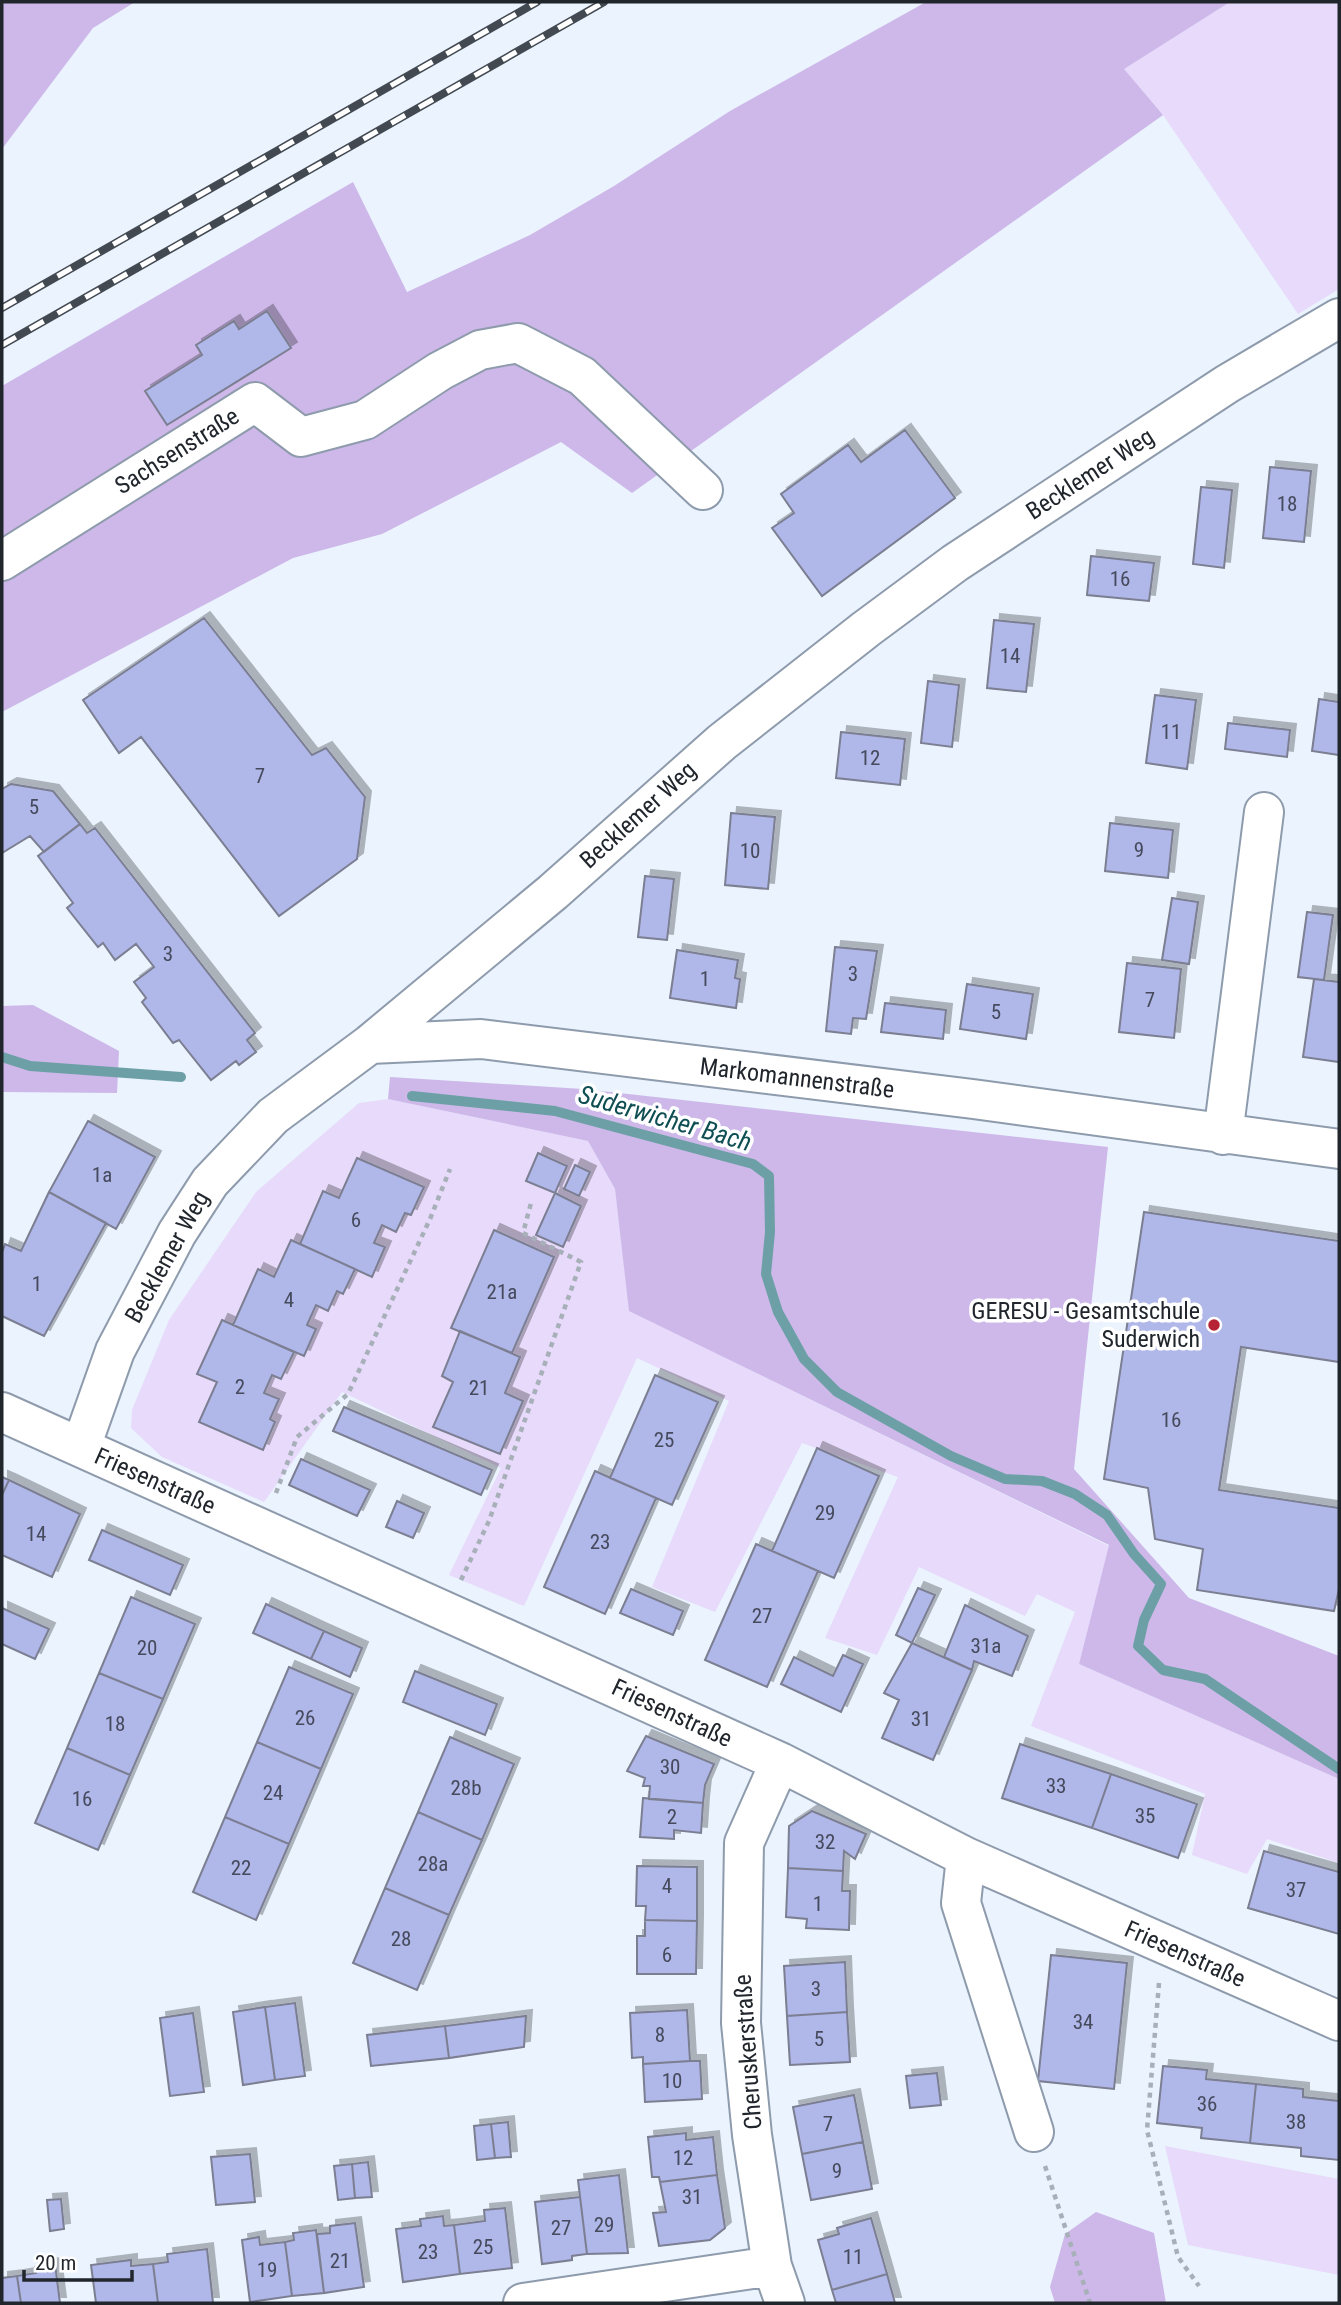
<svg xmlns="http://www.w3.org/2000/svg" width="1341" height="2305" font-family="'Roboto Condensed',sans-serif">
  <defs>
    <filter id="shadow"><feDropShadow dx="6" dy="-6" stdDeviation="0" flood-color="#0004"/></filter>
  </defs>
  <rect width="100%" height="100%" fill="#eaf3fe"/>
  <path fill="#e7dafa" d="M1230 2H1339V289L1298 314 1163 115 1123 69Z
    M389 1099 588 1141 615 1189 630 1311 1109 1546 1079 1664 1339 1779V1863L1267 1839 1247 1874 1192 1855 1205 1794 1031 1726 1075 1612 1037 1594 1025 1616 919 1567 877 1655 825 1638 898 1477 802 1443 715 1612 652 1587 729 1401 637 1358 524 1606 449 1575 501 1468 342 1392 264 1502 162 1457 131 1428 132 1410 169 1320 256 1192 359 1103Z
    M1165 2146 1339 2179V2275L1188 2245Z"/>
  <path fill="#cdb8e9" d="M2 2H135L93 28 2 149Z
    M926 2H1230L1124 69 1163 115 632 493 561 442 382 534 293 558 2 712V386L353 182 407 292 530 235 614 186 730 111Z
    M33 1005 119 1051 117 1093 2 1092V1006Z
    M390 1077 583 1089 1108 1147 1074 1469 1189 1598 1339 1656V1779L1079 1664 1109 1545 629 1311 615 1189 588 1141 388 1099Z
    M1096 2212 1154 2233 1166 2303H1055L1050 2287 1065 2234Z"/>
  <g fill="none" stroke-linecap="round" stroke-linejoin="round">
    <path stroke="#6da0a6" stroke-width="10" d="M2 1057 30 1066 181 1077
      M412 1096 555 1111 753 1164 769 1176 770 1232 766 1274 778 1312 804 1359 837 1392 951 1456 1005 1479 1042 1481 1075 1494 1107 1515 1134 1554 1161 1584 1144 1620 1138 1646 1163 1670 1205 1679 1339 1769"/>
  </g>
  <path fill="#b0b7e9" stroke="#7b7e91" stroke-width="2" filter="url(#shadow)" d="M267 311 291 348 167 425 145 391 202 355 196 345 234 321 239 329Z
    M905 430 955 498 822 596 772 528 794 513 781 494 848 445 861 462Z
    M1270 467 1311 471 1304 542 1263 538Z
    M1201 487 1232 490 1224 568 1193 564Z
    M1091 556 1154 563 1149 601 1087 595Z
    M204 618 312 755 326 748 365 797 357 859 279 916 141 737 119 753 83 700Z
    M994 620 1034 624 1026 692 987 688Z
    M928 681 959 685 952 747 921 743Z
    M1155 695 1196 700 1187 769 1146 763Z
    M1319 699 1339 702V755L1312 751Z
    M1228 723 1290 730 1287 757 1225 749Z
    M841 732 905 739 900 785 836 778Z
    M11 784 53 791 80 824 44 852 30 836 2 853V789Z
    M731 813 775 817 768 889 725 885Z
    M1110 823 1173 830 1168 878 1105 871Z
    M80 824 87 833 95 828 255 1033 247 1040 256 1052 239 1065 236 1061 211 1080 179 1040 173 1043 142 1002 146 998 134 982 154 967 136 944 115 960 103 943 98 947 67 908 73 903 38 856Z
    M645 876 674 879 667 940 638 937Z
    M1172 898 1198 902 1189 964 1162 960Z
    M1307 912 1333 915 1324 980 1298 977Z
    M835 947 877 951 866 1019 853 1018 851 1034 826 1031Z
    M677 950 738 960 735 978 740 979 736 1008 670 998Z
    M1127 963 1181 969 1174 1038 1119 1032Z
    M1314 979 1339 982V1062L1303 1057Z
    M967 984 1033 994 1026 1039 960 1029Z
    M885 1003 946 1010 943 1039 881 1032Z
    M88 1121 155 1157 116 1229 49 1192Z
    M538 1153 567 1166 555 1193 526 1181Z
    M357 1158 424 1187 411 1215 405 1213 396 1232 382 1225 374 1243 385 1247 372 1277 300 1244 323 1191 339 1198Z
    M575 1165 590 1172 579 1196 564 1189Z
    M49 1192 106 1223 44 1336 2 1316V1253L5 1244 21 1251Z
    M555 1193 581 1206 563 1247 536 1235Z
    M1144 1212 1339 1241V1362L1241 1347 1219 1490 1339 1508V1589L1334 1611 1197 1590 1203 1549 1155 1539 1148 1488 1104 1479Z
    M494 1230 554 1257 512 1353 451 1328Z
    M291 1240 355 1269 343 1294 337 1291 328 1311 316 1305 307 1325 316 1329 304 1356 233 1325 258 1269 274 1277Z
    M222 1320 294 1352 281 1379 272 1375 264 1393 279 1399 270 1419 275 1422 263 1450 199 1422 217 1382 197 1374Z
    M460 1331 520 1357 505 1393 523 1401 500 1454 433 1427 453 1382 442 1376Z
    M655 1375 718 1402 672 1505 610 1478Z
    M344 1407 492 1470 481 1495 333 1431Z
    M817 1448 879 1476 834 1578 772 1551Z
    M301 1459 370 1490 357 1516 289 1485Z
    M595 1471 656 1498 605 1614 544 1587Z
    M2 1477 9 1480 2 1495Z
    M9 1480 80 1514 52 1577 2 1555V1495Z
    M397 1501 424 1513 413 1538 386 1527Z
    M102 1530 183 1565 170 1595 89 1560Z
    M756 1544 818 1571 767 1687 705 1660Z
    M918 1588 935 1595 912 1643 896 1635Z
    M631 1589 683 1611 673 1635 620 1613Z
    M131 1597 195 1624 163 1699 99 1673Z
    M266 1604 324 1631 311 1659 253 1633Z
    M965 1605 1028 1636 1012 1676 974 1661 972 1670 944 1657Z
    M2 1608 49 1629 35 1659 2 1644Z
    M324 1631 362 1648 350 1677 311 1659Z
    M912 1643 972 1670 933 1760 882 1738 899 1700 884 1693Z
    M843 1655 863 1664 841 1712 781 1684 794 1657 833 1676Z
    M289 1667 353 1694 321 1769 257 1742Z
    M415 1671 497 1704 485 1735 403 1702Z
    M99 1673 163 1699 130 1775 67 1748Z
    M646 1736 714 1764 705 1785 703 1803 649 1799 650 1786H643L645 1778 627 1771Z
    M450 1737 514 1764 482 1840 418 1812Z
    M257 1742 321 1769 289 1844 225 1817Z
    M1020 1744 1111 1774 1092 1828 1002 1798Z
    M67 1748 130 1775 98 1850 35 1823Z
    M1111 1774 1197 1804 1178 1858 1092 1828Z
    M643 1798 703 1803 701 1833 674 1830V1839L640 1837Z
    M812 1811 866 1834 855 1859 844 1851 843 1871 788 1868 789 1826Z
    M418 1812 482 1840 449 1915 385 1888Z
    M225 1817 289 1844 256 1920 193 1892Z
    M1264 1851 1339 1872V1934L1248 1908Z
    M637 1866 697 1867V1921L645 1920 646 1906H636Z
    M788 1868 843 1871 842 1891H850L849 1930 806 1928 807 1919 786 1917Z
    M385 1888 449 1915 417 1990 353 1963Z
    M645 1920 697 1921 696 1974H637V1936H645Z
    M1051 1955 1127 1963 1114 2089 1038 2081Z
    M845 1962 847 2012 787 2016 784 1966Z
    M295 2003 305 2076 275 2080 265 2007Z
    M265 2007 275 2080 243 2085 233 2012Z
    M687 2010 690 2061 643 2064V2057L632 2058 630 2013Z
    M847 2012 850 2062 790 2065 787 2016Z
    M193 2013 204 2092 170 2096 160 2018Z
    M526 2016 524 2047 449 2058 445 2026Z
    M445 2026 449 2058 371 2066 367 2035Z
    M690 2061H700L702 2099 645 2102 643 2064Z
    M1163 2066 1207 2070 1206 2079 1256 2084 1250 2143 1201 2138 1202 2128 1157 2123Z
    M937 2073 941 2105 910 2108 906 2076Z
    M1256 2084 1303 2089V2097L1339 2101V2160L1301 2156V2148L1250 2143Z
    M854 2095 863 2142 802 2154 793 2107Z
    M508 2122 511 2157 495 2158 491 2124Z
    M491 2124 495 2158 477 2160 474 2126Z
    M686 2133V2140L713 2137 717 2175 660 2182 659 2177H652L648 2137Z
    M863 2142 872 2189 811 2200 802 2154Z
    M250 2154 255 2202 216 2205 211 2157Z
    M368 2162 372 2197 355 2198 352 2164Z
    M352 2164 355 2198 338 2200 334 2166Z
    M619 2175 628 2253 587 2254 578 2180Z
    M717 2175 725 2228 710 2240 659 2246 653 2213 666 2212 660 2182Z
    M580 2197 587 2254 572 2256V2260L542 2264 535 2202Z
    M61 2199 64 2229 50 2231 47 2200Z
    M505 2208 512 2268 460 2274 454 2225 485 2221 484 2210Z
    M443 2216 444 2226 454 2225 460 2274 403 2282 396 2229 421 2226 420 2219Z
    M871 2218 887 2274 832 2290 818 2240 839 2234 837 2228Z
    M355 2223 364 2287 324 2293 317 2234 330 2233V2226Z
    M316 2230 324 2293 292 2296 285 2242 294 2240 293 2233Z
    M259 2237 260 2245 285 2242 292 2296 250 2302 242 2240Z
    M207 2249 213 2303H158L153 2264 168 2262 167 2254Z
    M131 2260V2266L153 2264 158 2303H96L91 2265Z
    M55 2264 60 2303H21L17 2276 36 2273 35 2267Z
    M887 2274 895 2303H836L832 2290Z
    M17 2276 21 2303H2V2278Z"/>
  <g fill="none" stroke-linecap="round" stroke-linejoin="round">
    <g stroke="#8e9bac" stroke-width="42">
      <path id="minor" d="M2 561 255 402 301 437 365 420 440 371 480 350 518 343 582 376 703 490
        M370 1044 481 1039 973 1099 1339 1149
        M1223 1135 1264 812
        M2 1412 780 1762 966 1857 1339 2021
        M81 1447 115 1351 177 1233 210 1182 273 1116 370 1044 553 892 722 742 866 629 955 563 1227 384 1339 318
        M780 1762 744 1843 741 2023 752 2135 772 2266 785 2303
        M966 1857 961 1903 1034 2132
        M523 2303 772 2266"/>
    </g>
    <path stroke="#a7afb9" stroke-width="4.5" stroke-dasharray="5 5" stroke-linecap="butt" d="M276 1493 297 1437 348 1394 430 1219 450 1169
      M461 1580 489 1521 581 1262 523 1233 531 1203
      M1159 1983 1147 2130 1178 2257 1199 2286
      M1045 2166 1090 2303"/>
    <use href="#minor" stroke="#fff" stroke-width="38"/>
    <g stroke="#434951" stroke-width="8">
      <path id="rail" d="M2 308 537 2
        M2 345 604 2"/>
    </g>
    <use href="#rail" stroke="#fff" stroke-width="5" stroke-dasharray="16" stroke-linecap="butt"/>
  </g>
  <circle fill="#b52334" stroke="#fff" stroke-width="2.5" cx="1214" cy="1325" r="7"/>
  <g text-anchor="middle" stroke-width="7" stroke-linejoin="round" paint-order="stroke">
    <g font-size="21" fill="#454a5c">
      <text x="1287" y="511">18</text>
      <text x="1120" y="586">16</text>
      <text x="1010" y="663">14</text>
      <text x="1171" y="739">11</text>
      <text x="870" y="765">12</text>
      <text x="260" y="783">7</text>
      <text x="34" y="814">5</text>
      <text x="1139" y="857">9</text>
      <text x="750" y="858">10</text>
      <text x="168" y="961">3</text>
      <text x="853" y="981">3</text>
      <text x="705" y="986">1</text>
      <text x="1150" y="1007">7</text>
      <text x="996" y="1019">5</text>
      <text x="102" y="1182">1a</text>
      <text x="356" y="1227">6</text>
      <text x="37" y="1291">1</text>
      <text x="502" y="1299">21a</text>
      <text x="289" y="1307">4</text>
      <text x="240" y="1394">2</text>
      <text x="479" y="1395">21</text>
      <text x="1171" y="1427">16</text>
      <text x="664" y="1447">25</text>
      <text x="825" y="1520">29</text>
      <text x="36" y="1541">14</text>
      <text x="600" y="1549">23</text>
      <text x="762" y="1623">27</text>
      <text x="986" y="1653">31a</text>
      <text x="147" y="1655">20</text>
      <text x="305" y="1725">26</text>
      <text x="921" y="1726">31</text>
      <text x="115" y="1731">18</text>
      <text x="670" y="1774">30</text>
      <text x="1056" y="1793">33</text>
      <text x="466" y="1795">28b</text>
      <text x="273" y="1800">24</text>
      <text x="82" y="1806">16</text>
      <text x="1145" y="1823">35</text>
      <text x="672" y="1824">2</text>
      <text x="825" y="1849">32</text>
      <text x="433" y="1871">28a</text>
      <text x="241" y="1875">22</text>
      <text x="667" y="1893">4</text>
      <text x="1296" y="1897">37</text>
      <text x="818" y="1911">1</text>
      <text x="401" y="1946">28</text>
      <text x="667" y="1962">6</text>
      <text x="816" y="1996">3</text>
      <text x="1083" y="2029">34</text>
      <text x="660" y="2042">8</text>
      <text x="819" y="2046">5</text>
      <text x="672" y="2088">10</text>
      <text x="1207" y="2111">36</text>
      <text x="1296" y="2129">38</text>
      <text x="828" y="2131">7</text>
      <text x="683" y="2165">12</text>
      <text x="837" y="2178">9</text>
      <text x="692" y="2204">31</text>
      <text x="604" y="2232">29</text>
      <text x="561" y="2235">27</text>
      <text x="483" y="2254">25</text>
      <text x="428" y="2259">23</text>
      <text x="853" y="2264">11</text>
      <text x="340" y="2268">21</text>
      <text x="267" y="2277">19</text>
    </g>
    <g font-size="24" fill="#21262d" stroke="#fff">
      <text transform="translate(177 451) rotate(-32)" y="8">Sachsenstraße</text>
      <text transform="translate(1090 474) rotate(-33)" y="8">Becklemer Weg</text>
      <text transform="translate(638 815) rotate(-42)" y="8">Becklemer Weg</text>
      <text transform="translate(797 1078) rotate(7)" y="8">Markomannenstraße</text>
      <text transform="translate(167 1257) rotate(-61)" y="8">Becklemer Weg</text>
      <text transform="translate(155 1481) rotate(24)" y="8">Friesenstraße</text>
      <text transform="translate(672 1713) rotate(25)" y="8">Friesenstraße</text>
      <text transform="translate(1185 1954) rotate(24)" y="8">Friesenstraße</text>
      <text transform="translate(748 2052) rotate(-94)" y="8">Cheruskerstraße</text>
    </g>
    <g font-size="24" fill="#21262d" stroke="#fff" text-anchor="end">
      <text x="1200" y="1319">GERESU - Gesamtschule<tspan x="1200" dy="28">Suderwich</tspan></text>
    </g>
    <g font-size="26" font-style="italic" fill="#0f4f53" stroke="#fff">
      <text transform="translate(665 1118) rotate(16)" y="9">Suderwicher Bach</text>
    </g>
  </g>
  <rect width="1341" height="2305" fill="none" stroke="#21262d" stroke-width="7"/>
  <path d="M24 2270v10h108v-10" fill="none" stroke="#21262d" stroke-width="3.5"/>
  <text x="35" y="2270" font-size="21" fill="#21262d" stroke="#ffffff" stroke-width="5" paint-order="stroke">20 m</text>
</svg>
